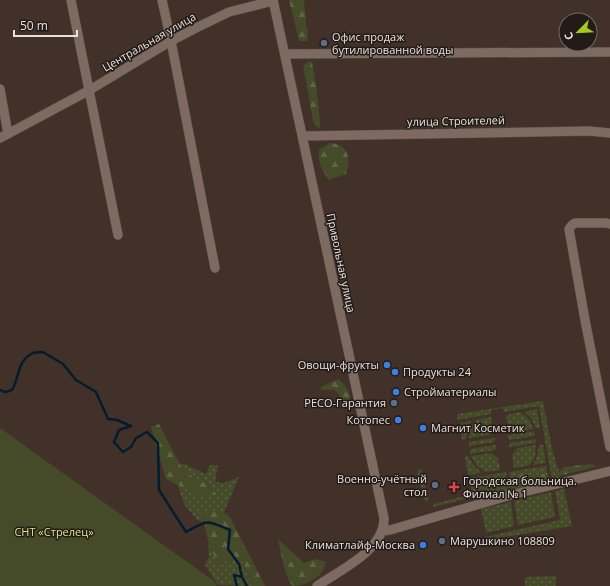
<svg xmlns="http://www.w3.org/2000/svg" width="610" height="586" font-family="'Open Sans',sans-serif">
  <defs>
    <pattern id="grass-dots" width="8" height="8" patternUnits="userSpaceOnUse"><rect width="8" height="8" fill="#454a28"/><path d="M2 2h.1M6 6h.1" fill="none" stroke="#606447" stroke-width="1.8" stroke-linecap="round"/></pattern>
    <pattern id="forest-firs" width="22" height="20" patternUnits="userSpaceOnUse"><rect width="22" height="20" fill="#454a28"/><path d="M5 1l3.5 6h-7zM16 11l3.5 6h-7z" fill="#606447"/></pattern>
  </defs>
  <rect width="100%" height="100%" fill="#413129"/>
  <path fill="url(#grass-dots)" d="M543 401 552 449 561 478 552 480 539 406 504 412 503 408 491 410V414L458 420 457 414Z
    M537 409 540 428H536L531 418 524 412Z
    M520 412 529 419 534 429 514 432 508 427 506 415Z
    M491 417 493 429 489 435 469 438 470 428 476 420Z
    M471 421 467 429 466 439 462 440 460 423Z
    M534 431 535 436 510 440 507 436 508 435Z
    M493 438H495L494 442 469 446V442Z
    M536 439V443L510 447 509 446 510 443Z
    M495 445 497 448 495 450 470 454V449Z
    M536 445 535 457 530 465 514 468 512 455 517 448Z
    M539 445H543L546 463 533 465 537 457Z
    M491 453 498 458 500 470 485 472 477 466 471 456Z
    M468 456 474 466 482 473 468 475 465 457Z
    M180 464H184L206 474 210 465H218L215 482 224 483 239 477 224 512 202 511 204 522 197 520 184 504 177 484 196 494 210 486 184 472Z
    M546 466 549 480 512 490 509 472Z
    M421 469 429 500 425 501 417 470Z
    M506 472 509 491 473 500 469 478Z
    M564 489 572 526 486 540 485 537 560 520 555 491Z
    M551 492 555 517 518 525 514 501Z
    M465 496V499L434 507 433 504Z
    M511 502 514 526 486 533 481 509Z
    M208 541 218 564 241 558 253 586 218 585 205 565 209 557Z
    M556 576V586H525V577Z"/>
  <path fill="url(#forest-firs)" d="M289 0H304L306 25 308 31 307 41H299Z
    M309 61 312 62C315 78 318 95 319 112 319 118 321 122 320 128L316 126 313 121 303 65Z
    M330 143C348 144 352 159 346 174L329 180C323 171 317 163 319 150Z
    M338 379C347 385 350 393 351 404L345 408 340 396 335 390H322L320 389 321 387Z
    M159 424 184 472 210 486 218 495 196 494 166 479 151 427Z
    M591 464 596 466 584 470 554 477 564 467Z
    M544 474 547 479 476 496H474L481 486 517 475Z
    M202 511 224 512 230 517 265 586H253L241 558 218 564 208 541Z
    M278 539 304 563 315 559 326 562C324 571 320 576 311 581 306 583 300 586 294 586 286 584 280 548 278 539Z"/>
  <path fill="#454a28" d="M0 428 214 581 217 586H0Z"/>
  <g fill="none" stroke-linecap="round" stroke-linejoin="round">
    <path stroke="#041c2f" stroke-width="2.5" d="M0 390 5 392 12 390C19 379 17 362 31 354 34 352 40 352 43 352L63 364 76 380 96 392 108 419 117 420 131 426 119 430 114 442 123 452 131 447 136 438 147 432 158 443 159 490 186 532C209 519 206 520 230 530L228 549 239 564 242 577 247 586
      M237 586 234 575 242 577"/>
    <g stroke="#5a4d46" stroke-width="10">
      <path id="minor" d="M71 0 118 235
        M162 0 171 41 215 268
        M273 0 384 518C385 550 340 570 317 586
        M285 54 610 52
        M0 89 8 134
        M303 136 589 131 610 133
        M0 138 88 91 171 41 198 27 229 12 273 1
        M610 224 606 223H575L572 225 569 229 585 320 610 447
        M383 531 390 530 511 495 610 471"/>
    </g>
    <use href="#minor" stroke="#7d6b62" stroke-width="9"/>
  </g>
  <g fill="#5c6f8a" stroke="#221b17" stroke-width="1.5">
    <circle cx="324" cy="43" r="4"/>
    <circle cx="394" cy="403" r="4"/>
    <circle cx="435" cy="485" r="4"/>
    <circle cx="442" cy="541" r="4"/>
  </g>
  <g fill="#3f7fe0" stroke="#221b17" stroke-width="1.5">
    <circle cx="387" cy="365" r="4"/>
    <circle cx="395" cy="372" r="4"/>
    <circle cx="396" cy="392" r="4"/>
    <circle cx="398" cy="420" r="4"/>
    <circle cx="423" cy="428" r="4"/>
    <circle cx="423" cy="545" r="4"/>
  </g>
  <path fill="#e0444e" stroke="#221b17" stroke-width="1.5" d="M452 481h4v4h4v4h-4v4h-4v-4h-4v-4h4z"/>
  <g text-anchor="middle" stroke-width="3" stroke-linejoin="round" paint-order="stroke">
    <g font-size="11" fill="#ebe1db" stroke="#221b17" text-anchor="start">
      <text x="332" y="41">Офис продаж<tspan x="332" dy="13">бутилированной воды</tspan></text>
      <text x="379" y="369" text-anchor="end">Овощи-фрукты</text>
      <text x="403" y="376">Продукты 24</text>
      <text x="404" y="396">Стройматериалы</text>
      <text x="386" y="407" text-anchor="end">РЕСО-Гарантия</text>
      <text x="390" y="424" text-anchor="end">Котопес</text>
      <text x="431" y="432">Магнит Косметик</text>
      <text x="427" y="483" text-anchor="end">Военно-учётный<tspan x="427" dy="13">стол</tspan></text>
      <text x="463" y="485">Городская больница.<tspan x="463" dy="13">Филиал № 1</tspan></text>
      <text x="450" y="545">Марушкино 108809</text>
      <text x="415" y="549" text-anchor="end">Климатлайф-Москва</text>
    </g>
    <g font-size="11" fill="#ebe1db" stroke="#221b17">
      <text transform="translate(149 42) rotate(-30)" y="4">Центральная улица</text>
      <text transform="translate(456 121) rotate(-1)" y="4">улица Строителей</text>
      <text transform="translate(341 263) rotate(78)" y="4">Привольная улица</text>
    </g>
    <g font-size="11" fill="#d9e590" stroke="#221b17">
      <text x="54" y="536">СНТ «Стрелец»</text>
    </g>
  </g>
  <g transform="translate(578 32) rotate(246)"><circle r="19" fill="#221b17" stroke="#726a65"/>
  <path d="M0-3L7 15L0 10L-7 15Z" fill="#a5c822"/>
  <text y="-6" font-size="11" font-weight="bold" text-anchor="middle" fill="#ebe1db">С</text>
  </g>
  <path d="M14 30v6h63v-6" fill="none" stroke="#ebe1db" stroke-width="2"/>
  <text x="20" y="30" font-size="12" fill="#ebe1db" stroke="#221b17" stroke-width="3" paint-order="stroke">50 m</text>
</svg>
